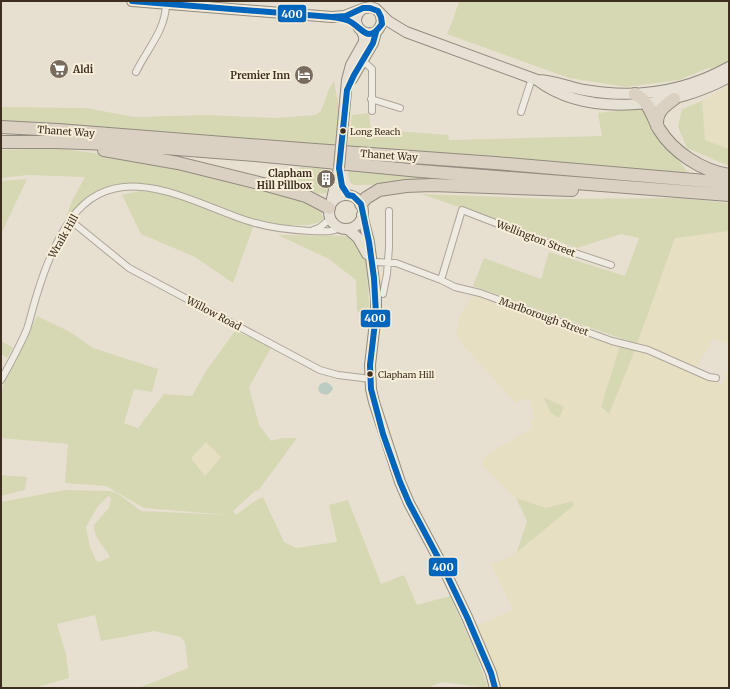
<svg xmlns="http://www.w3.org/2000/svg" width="730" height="689" font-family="Merriweather,serif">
  <rect width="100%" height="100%" fill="#e7e0d1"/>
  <path fill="#e6dfc2" d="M729 85V149L705 140 702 101Z
    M729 231V344L712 339 696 370 668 355 637 344 675 238Z
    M473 295 620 346 601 407 603 410 609 414 635 350 662 359 722 385 729 368V688H499L475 627 513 610 491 564 508 558 521 549 536 537 573 501 546 508 528 503 516 498 482 464 485 456 532 428 530 422 534 417 530 400 522 399 516 403 462 344 456 334 460 316Z
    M206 441 221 457 205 476 191 458Z"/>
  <path fill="#d6d7b3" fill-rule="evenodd" d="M459 1H729V62L715 70 708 68 679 80 626 87 569 78 447 34 454 17Z
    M334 81 340 114 335 146 27 122H1V107L86 108 134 117 207 115 276 118 315 115 321 111 329 89Z
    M702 101 705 140 729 149V166L687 148 678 127 682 109Z
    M642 108 661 138 690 175 348 147 352 115 369 113 371 132 383 130 448 135 449 140 602 136 598 113Z
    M24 149H63L133 158 294 196 321 210 323 219C315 226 305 225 295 225 282 226 268 224 255 220 247 218 238 214 230 210 198 198 167 184 133 184 120 185 107 186 95 193 85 200 77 209 69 219L66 218 71 203 85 177 27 175 1 178V150Z
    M300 167 332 169 327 193 321 194 272 179 300 178Z
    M347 169 531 183 353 185 350 182Z
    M27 179 1 234V181Z
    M140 191 164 193 197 204 213 212 253 227 233 283 195 257 141 234 122 195Z
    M421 194 555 199 678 198 729 203V231L675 238 637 344 473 286 484 258 541 279 549 252 625 276 639 238 621 234 577 248Z
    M278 235 350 236 358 242 366 260 370 318 357 311 356 280 329 259Z
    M37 316 70 332 93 348 158 369 152 392 134 389 124 423 138 428 164 394 192 396 206 371 235 331 272 346 249 387 259 425 271 441 282 438H297L258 491 256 490 233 511 236 515 256 500 263 497 284 542 296 548 337 542 329 505 348 500 381 584 404 575 417 605 450 596 476 654 488 688 442 682 427 688H139L188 668 185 643 181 637 154 631 101 641 95 615 57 624 66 654 69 678 34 688H1V502L65 490 109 491 117 493 141 511 229 515 144 508 106 486 65 483 68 444 1 438V396L4 382ZM206 442 221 457 205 476 191 458ZM108 496 111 498 109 508 94 525C95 542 103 543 110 557L99 562 96 560 90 547 86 527 98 506Z
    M1 341 13 348 7 358 1 354Z
    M620 346 635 350 609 414 601 407Z
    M543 397 564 407 559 418 551 413Z
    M1 475 27 477 25 490 1 496Z
    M516 498 546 508 573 501V506L517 552 527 521Z"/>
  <path fill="#bcccc2" d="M326 382 331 385 333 389 330 393 326 395 320 393 318 389 320 384Z"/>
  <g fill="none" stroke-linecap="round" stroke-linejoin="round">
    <g stroke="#ada599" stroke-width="8">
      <path id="street" d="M362 60 372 69V111
        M136 72C147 49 166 30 166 3
        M371 99 400 108
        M521 112 532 78
        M70 220 129 268 320 370 338 375 371 379
        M313 230 319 228 330 219
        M372 265 375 262 396 263 441 280 455 287 480 293 612 341 648 350 709 377 716 378
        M441 280 462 210 560 248 611 265
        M383 294 387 274 389 247V211
        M1 380C10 364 20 346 27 329 31 316 34 303 38 291 45 268 57 239 71 219 116 156 189 201 245 220 266 227 288 230 310 231 322 231 329 233 340 228"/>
    </g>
    <g stroke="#928b80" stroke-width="12">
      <path id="primary" d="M132 1 332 17 344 16 365 8 371 7 376 9 388 21 406 32 537 80C588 119 676 107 729 77
        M361 10C349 21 361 38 376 32 382 26 383 21 380 13
        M352 79 373 43 376 32
        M537 80C553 80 568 87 584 90 635 99 684 92 729 67
        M341 146 347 80 351 65 364 42V36L362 32
        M329 212a17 17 0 1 1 34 0a17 17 0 1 1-34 0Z
        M331 203 339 168
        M362 215 369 242 376 297V314L370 365 371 389 374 402 400 482 409 503 442 565 467 617 491 673 495 688
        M348 229 358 238 367 254"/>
    </g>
    <g stroke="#928b80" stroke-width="14">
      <path id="highway" d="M635 94C649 101 652 116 659 129 673 152 702 171 729 175
        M657 126C656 112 663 107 674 99
        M1 127 58 130 315 150 495 163 729 183
        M1 142H55L112 144 255 155 420 171 729 195
        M104 150 178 163 263 184 306 196 329 208
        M361 204 366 198 379 190 406 186 432 185 572 190"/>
    </g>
    <use href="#street" stroke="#efebe3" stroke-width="6"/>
    <use href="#primary" stroke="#e6e1d4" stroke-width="10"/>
    <use href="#highway" stroke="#dad1c2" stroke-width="12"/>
    <g stroke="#928b80" stroke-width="12" stroke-linecap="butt">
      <path id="primary-bridge" d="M339 168 341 146"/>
    </g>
    <use href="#primary-bridge" stroke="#e6e1d4" stroke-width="10"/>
    <g stroke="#f7eed8" stroke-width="9">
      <path id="bus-1" d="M132 1 332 17
        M363 8H370L378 11 381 17 382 24C368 43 365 31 351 22 346 19 338 18 332 17L346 16Z
        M348 195 353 196 361 204 369 242 374 278 376 314 370 365 371 389 383 434 400 482 409 503 442 565 467 617 491 673 495 688
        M348 195 342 186 339 168 347 90 354 75 373 43 376 32"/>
    </g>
    <use href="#bus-1" stroke="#0065bd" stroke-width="6"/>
  </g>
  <defs>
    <g id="supermarket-disc" transform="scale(1)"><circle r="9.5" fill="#786c5e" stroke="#f7eed8"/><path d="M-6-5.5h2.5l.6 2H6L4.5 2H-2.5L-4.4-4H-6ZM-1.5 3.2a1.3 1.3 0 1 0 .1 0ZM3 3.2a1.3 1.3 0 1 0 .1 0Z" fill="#fff"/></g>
    <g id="hotel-disc" transform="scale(1)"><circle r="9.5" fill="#786c5e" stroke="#f7eed8"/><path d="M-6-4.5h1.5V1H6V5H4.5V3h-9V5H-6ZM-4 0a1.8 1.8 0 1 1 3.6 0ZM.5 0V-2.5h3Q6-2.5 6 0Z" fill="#fff"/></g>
    <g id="building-disc" transform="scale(1)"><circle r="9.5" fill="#786c5e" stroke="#f7eed8"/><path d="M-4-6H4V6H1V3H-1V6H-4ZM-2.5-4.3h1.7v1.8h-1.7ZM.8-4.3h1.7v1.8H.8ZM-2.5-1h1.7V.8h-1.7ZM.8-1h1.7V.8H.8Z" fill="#fff"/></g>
  </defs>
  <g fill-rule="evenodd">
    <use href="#supermarket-disc" x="59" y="69"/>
    <use href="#hotel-disc" x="304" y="75"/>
    <use href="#building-disc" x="326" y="179"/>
  </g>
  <g fill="#3d2e20" stroke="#f7eed8" stroke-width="1.5">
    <circle cx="343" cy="131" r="3.5"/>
    <circle cx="370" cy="374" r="3.5"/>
  </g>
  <g text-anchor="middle" stroke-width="4" stroke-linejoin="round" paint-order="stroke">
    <g font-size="9" fill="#3d2e20" stroke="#f7eed8" text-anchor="start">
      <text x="350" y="135">Long Reach</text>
      <text x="378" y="378">Clapham Hill</text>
    </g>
    <g font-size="10" font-weight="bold" fill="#3d2e20" stroke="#f7eed8" text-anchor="end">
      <text x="73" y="73" text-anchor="start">Aldi</text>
      <text x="290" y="79">Premier Inn</text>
      <text x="312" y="177">Clapham<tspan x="312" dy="12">Hill Pillbox</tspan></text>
    </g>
    <g font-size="10" fill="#3d2e20" stroke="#f7eed8">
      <text transform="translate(66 131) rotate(4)" y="4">Thanet Way</text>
      <text transform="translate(389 155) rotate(4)" y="4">Thanet Way</text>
      <text transform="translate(63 236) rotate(-60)" y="4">Wraik Hill</text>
      <text transform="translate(536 238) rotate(21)" y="4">Wellington Street</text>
      <text transform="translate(214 313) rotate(28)" y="4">Willow Road</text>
      <text transform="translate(544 316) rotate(20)" y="4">Marlborough Street</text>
    </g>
  </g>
  <g stroke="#f7eed8" stroke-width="1.5">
    <rect x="277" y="4" width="30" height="19" rx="4" fill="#0065bd"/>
    <rect x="360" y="309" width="31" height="19" rx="4" fill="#0065bd"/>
    <rect x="428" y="557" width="30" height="20" rx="4" fill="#0065bd"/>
  </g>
  <g font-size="11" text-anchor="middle" font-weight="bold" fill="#fff">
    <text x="292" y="18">400</text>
    <text x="375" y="322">400</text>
    <text x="443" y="571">400</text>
  </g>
  <rect width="730" height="689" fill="none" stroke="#3d2e20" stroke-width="4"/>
</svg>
